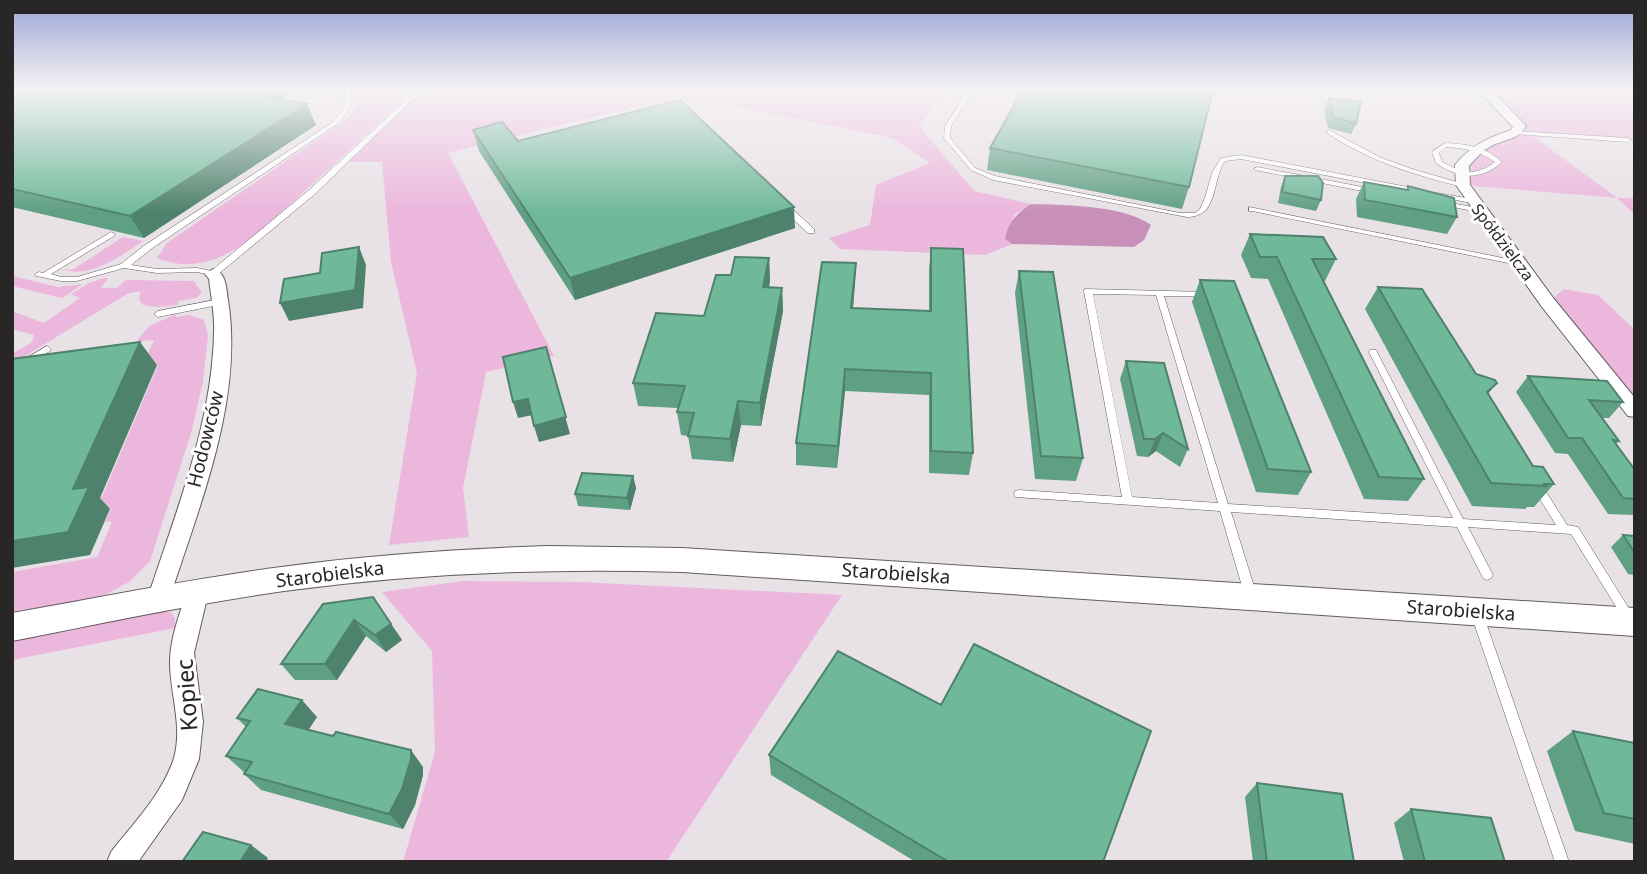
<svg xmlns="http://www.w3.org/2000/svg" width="1647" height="874" font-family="'Noto Sans',sans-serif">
  <rect width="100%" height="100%" fill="#e8e1e6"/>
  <path fill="#ecb7dd" d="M358 90H404L401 102C361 138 322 177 281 212 262 229 240 250 215 259 195 266 176 266 157 258L167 243 350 117 358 105Z
    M412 90H944L919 126 974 191 1031 204 1015 214 1005 239 1012 244 985 255 840 249 829 238 870 225 876 185 930 163 892 138 682 95 448 153 554 356 486 372 463 488 469 537 389 545 417 373 391 262 382 162H348L415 98 429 93Z
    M1484 90H1635V140L1533 136 1617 198H1635V215L1617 198 1463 185C1458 151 1496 139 1520 127Z
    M123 237 143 241C123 255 88 280 63 269L72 270Z
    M12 276 58 287 83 284 62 298 12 286Z
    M104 278H108L101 288H117L126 280 194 281 202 293 196 298 178 301V305L158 307 143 305 139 299 140 291 127 294 12 364V354L32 342 34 335 12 329V311L44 323 80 298 71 294 89 283Z
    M1564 289 1598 295 1635 330V411L1548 303Z
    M176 314V317L189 315 204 320 208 336 203 382 191 433 150 561 129 582 101 597 12 615V572L97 557 112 522H105L111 509 66 516 73 501 102 497 158 365 142 366 154 340 137 341 149 326Z
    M464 581 580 582 842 595 666 862H403L435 752 432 651 382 592Z
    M164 611 172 613 175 619V628L12 660V639Z"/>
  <path fill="#c88fb8" d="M1031 204C1064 205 1124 205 1151 225L1144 240 1134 247 1012 244 1005 239C1009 221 1016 214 1031 204Z"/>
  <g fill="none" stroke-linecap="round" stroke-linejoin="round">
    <g stroke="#635d61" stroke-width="1">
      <path id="lane" d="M345 90H351C352 105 348 114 337 124L151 249 131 265 157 269 197 268 211 271 309 190 410 96 442 90H456L414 98 315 194 216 276 197 272 157 273 124 268 77 281H61L36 276 35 274 39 272 43 273 111 232 115 234 114 236 51 274 61 277H77L121 264 145 245 333 122 344 108Z
        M665 90H674L685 95 682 97Z
        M968 90H974L951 126 950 138 975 168 995 176 1180 213H1195L1200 209 1205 198 1212 173 1221 158 1241 155 1418 189 1422 191 1418 193 1241 159 1225 161C1211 182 1219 217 1187 217L993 180 971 170 944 138 945 126Z
        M1329 130 1379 157 1412 169 1467 185 1463 187C1414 175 1369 161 1327 133L1326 132Z
        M1516 131 1628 138 1631 140 1628 142 1514 134 1513 133Z
        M1445 143C1466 144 1487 147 1502 162 1481 181 1459 179 1436 163L1432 152ZM1446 147C1464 148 1480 151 1495 162 1474 177 1464 173 1442 162L1439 153Z
        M1257 167 1373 189 1377 191 1373 193 1255 170 1254 169Z
        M1437 193 1472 199 1476 201 1472 203 1440 197 1436 195Z
        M1440 201 1478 208 1482 210 1478 212 1443 205 1439 203Z
        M783 206H789L814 229V233H808L783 210Z
        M1249 207 1518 261 1522 263 1518 265 1252 211H1249Z
        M1085 289 1207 292 1211 294 1207 296H1164L1228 504 1453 518 1369 352 1370 350H1376L1463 519 1556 525 1531 485 1532 482H1540L1567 525 1578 527 1633 615 1635 618 1633 621 1629 623 1625 621 1571 534 1468 527 1493 575 1491 578 1487 580 1483 578 1457 527 1231 512 1256 593 1254 596 1250 598 1246 596 1244 593 1220 511 1015 497 1014 494 1015 491 1019 490 1122 497 1084 291ZM1093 294 1156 295 1218 503 1132 497Z
        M220 299 223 300 224 302 223 304 158 317 154 314 158 311Z
        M47 346 51 349 50 351 12 374V367Z
        M1477 609 1481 611 1483 614 1569 862H1555L1471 614 1473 611Z"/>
    </g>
    <g stroke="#635d61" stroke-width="2">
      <path id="street" d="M1478 90H1491L1526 126C1518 140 1505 139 1491 146 1482 151 1476 158 1469 166L1470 185 1554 299 1635 398V417L1628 416 1542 307 1456 185 1455 165C1471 145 1488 138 1511 130L1513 127Z
        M213 269C227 273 226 288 228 300 244 400 199 506 169 600L166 607 158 610 150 607 147 600C175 514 212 425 214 333 215 315 211 297 209 279L205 274Z
        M197 585 205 587 208 594 194 653 203 722 199 759 182 800 138 862H107L111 852C133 824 163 793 174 758 183 725 170 695 170 662 170 639 179 616 186 594L189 587Z"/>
    </g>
    <g stroke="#635d61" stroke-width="2">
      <path id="secondary" d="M547 546 682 548 1635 608V636L682 572C549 568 416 573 284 591 193 604 103 623 12 641V613C102 597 191 579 281 567 369 555 458 549 547 546Z"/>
    </g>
    <use href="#lane" fill="#fff" fill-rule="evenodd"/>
    <use href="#street" fill="#fff" fill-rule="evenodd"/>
    <use href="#secondary" fill="#fff" fill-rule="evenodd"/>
  </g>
  <path fill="#5f9f84" d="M12 90H296L280 99 316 125 144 238 12 207Z
    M1329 98 1356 124 1351 134 1328 128 1324 108Z
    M473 130 518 141 795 228 575 300 479 151Z
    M990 148 1189 187 1182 209 987 170Z
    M1285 176 1321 200 1316 211 1278 203 1281 187Z
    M1364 182 1406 190 1408 186 1457 217 1447 234 1357 217 1356 199Z
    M1250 234 1336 259 1325 281H1324L1424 479 1408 501 1364 499 1268 279 1251 278 1241 255Z
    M931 248 973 453 969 475 929 473V395L845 391 837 468 796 465V443L856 263 853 308 929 311V269Z
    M769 258 770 281 769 287 782 288 783 311 761 426 741 425 733 462 692 459 688 436 681 435 677 412 678 408 638 406 633 383 704 316 731 275Z
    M1019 271 1083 458 1076 481 1035 479 1015 293Z
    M1200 280 1311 472 1298 495 1256 492 1192 302Z
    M1378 287 1476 374 1497 383 1488 394 1533 466 1554 484 1534 507H1527L1525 509 1472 506 1365 309Z
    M1126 361 1188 449 1180 467 1156 451 1148 457 1137 456 1120 379Z
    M1528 376 1623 402 1609 418H1602L1619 441 1616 444 1635 470V515L1608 514 1568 454 1555 453 1516 392Z
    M633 476 636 488 630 510 578 506 575 494Z
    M1623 535 1635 536V575L1628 574 1611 547Z
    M323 604 391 624 402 640 386 652 366 636 337 680H295L281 664Z
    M317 717 308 730 423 767V775L415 805 403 829 261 790 244 774 245 773 226 756 246 727 237 718Z
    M1573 731 1635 743V844L1575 831 1547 751Z
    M769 755 1103 862H916L771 775Z
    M1257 783 1354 862H1253L1245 797Z
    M1411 809 1505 862H1404L1394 823Z"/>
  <path fill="#4e826c" d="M252 90H296L256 114 246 93Z
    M307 104 316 125 144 238 130 216Z
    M794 207 795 228 575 300 570 278Z
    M359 247 366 265 363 308 289 321 280 303Z
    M769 258 770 281 764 310 763 287Z
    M856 263 855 285 851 330V308Z
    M782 288 783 311 761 426 760 403Z
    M140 342 157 365 100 498 110 509 90 555 12 568V541L73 489Z
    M546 347 570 434 539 442 534 426Z
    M845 369V391L837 468 838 446Z
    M528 399 533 415 518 418 513 402Z
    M738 401 741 425 733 462 730 439Z
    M1163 433 1156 451 1148 457 1155 439Z
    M633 476 636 488 630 510 627 498Z
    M354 620 366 636 337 680 325 664Z
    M391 624 402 640 386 652 375 635Z
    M302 700 317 717 301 741 285 724Z
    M411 750 423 767V775L415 805 403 829 389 814Z
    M251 845 268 858 266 862H240Z"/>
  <path fill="#6fb99a" stroke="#4e826c" stroke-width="2" d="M12 90H252L246 93 307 104 130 216 12 189Z
    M1023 90H1213L1189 187 990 148Z
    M1329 98 1361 102 1356 124 1333 117Z
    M680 100 794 207 570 278 473 130 502 122 518 141Z
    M1285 176H1318L1323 183 1321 200 1282 192Z
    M1364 182 1408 190V186L1454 198 1457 217 1365 200Z
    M1250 234 1323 237 1336 259H1312L1424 479 1379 477 1277 257H1260Z
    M359 247 355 290 280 303 284 279 320 273 322 253Z
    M931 248 963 249 973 453 931 451V373L845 369 838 446 796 443 822 262 856 263 851 308 931 311Z
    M735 257 769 258 763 287 782 288 760 403 738 401 730 439 688 436 694 413 677 412 685 386 633 383 656 313 704 316 716 275H731Z
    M1019 271 1053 272 1083 458 1041 456Z
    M1200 280 1234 281 1311 472 1268 469Z
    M1378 287 1422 289 1476 374 1495 380 1497 383 1487 392 1533 466 1543 467 1554 484H1544L1546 486 1491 483Z
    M140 342 73 489 89 487 68 532 12 541V359Z
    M546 347 566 417 534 426 528 399 513 402 503 357Z
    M1126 361 1164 363 1188 449 1163 433 1155 439H1144Z
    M1528 376 1607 381 1623 402 1589 400 1619 441 1613 440 1635 470V499L1623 498 1582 438H1568Z
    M582 473 633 476 627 498 575 494Z
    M1623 535 1635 536V553Z
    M373 597 391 624 375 635 354 620 325 664H281L323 604Z
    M974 644 1151 731 1103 862H949L769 755 838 651 941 705Z
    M258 689 302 700 285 724 333 736 336 732 411 750V759L402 789 389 814 244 774 252 762 226 756 250 721 237 718Z
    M1573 731 1635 743V819L1604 813Z
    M1257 783 1342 794 1354 862H1267Z
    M1411 809 1491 818 1505 862H1425Z
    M203 832 251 845 240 862H182Z"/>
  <linearGradient id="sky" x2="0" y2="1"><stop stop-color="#9ba5d5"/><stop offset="0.42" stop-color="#f5f2f4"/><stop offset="1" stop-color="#f5f2f4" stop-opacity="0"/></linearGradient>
  <rect width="1647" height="212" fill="url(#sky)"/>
  <g text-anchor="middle" stroke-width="6" stroke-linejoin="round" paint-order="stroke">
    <g font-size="16" fill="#292628" stroke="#fff">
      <text transform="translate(1503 242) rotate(53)" y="6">Spółdzielcza</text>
    </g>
    <g font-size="19" fill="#292628" stroke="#fff">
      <text transform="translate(205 439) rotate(-76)" y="7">Hodowców</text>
      <text transform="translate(896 573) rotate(4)" y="7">Starobielska</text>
      <text transform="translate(330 574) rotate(-7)" y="7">Starobielska</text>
      <text transform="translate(1461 610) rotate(4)" y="7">Starobielska</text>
    </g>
    <g font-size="23" fill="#292628" stroke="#fff">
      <text transform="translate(187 695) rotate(-94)" y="8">Kopiec</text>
    </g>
  </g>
  <rect width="1647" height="874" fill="none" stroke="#292628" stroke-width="28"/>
</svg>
